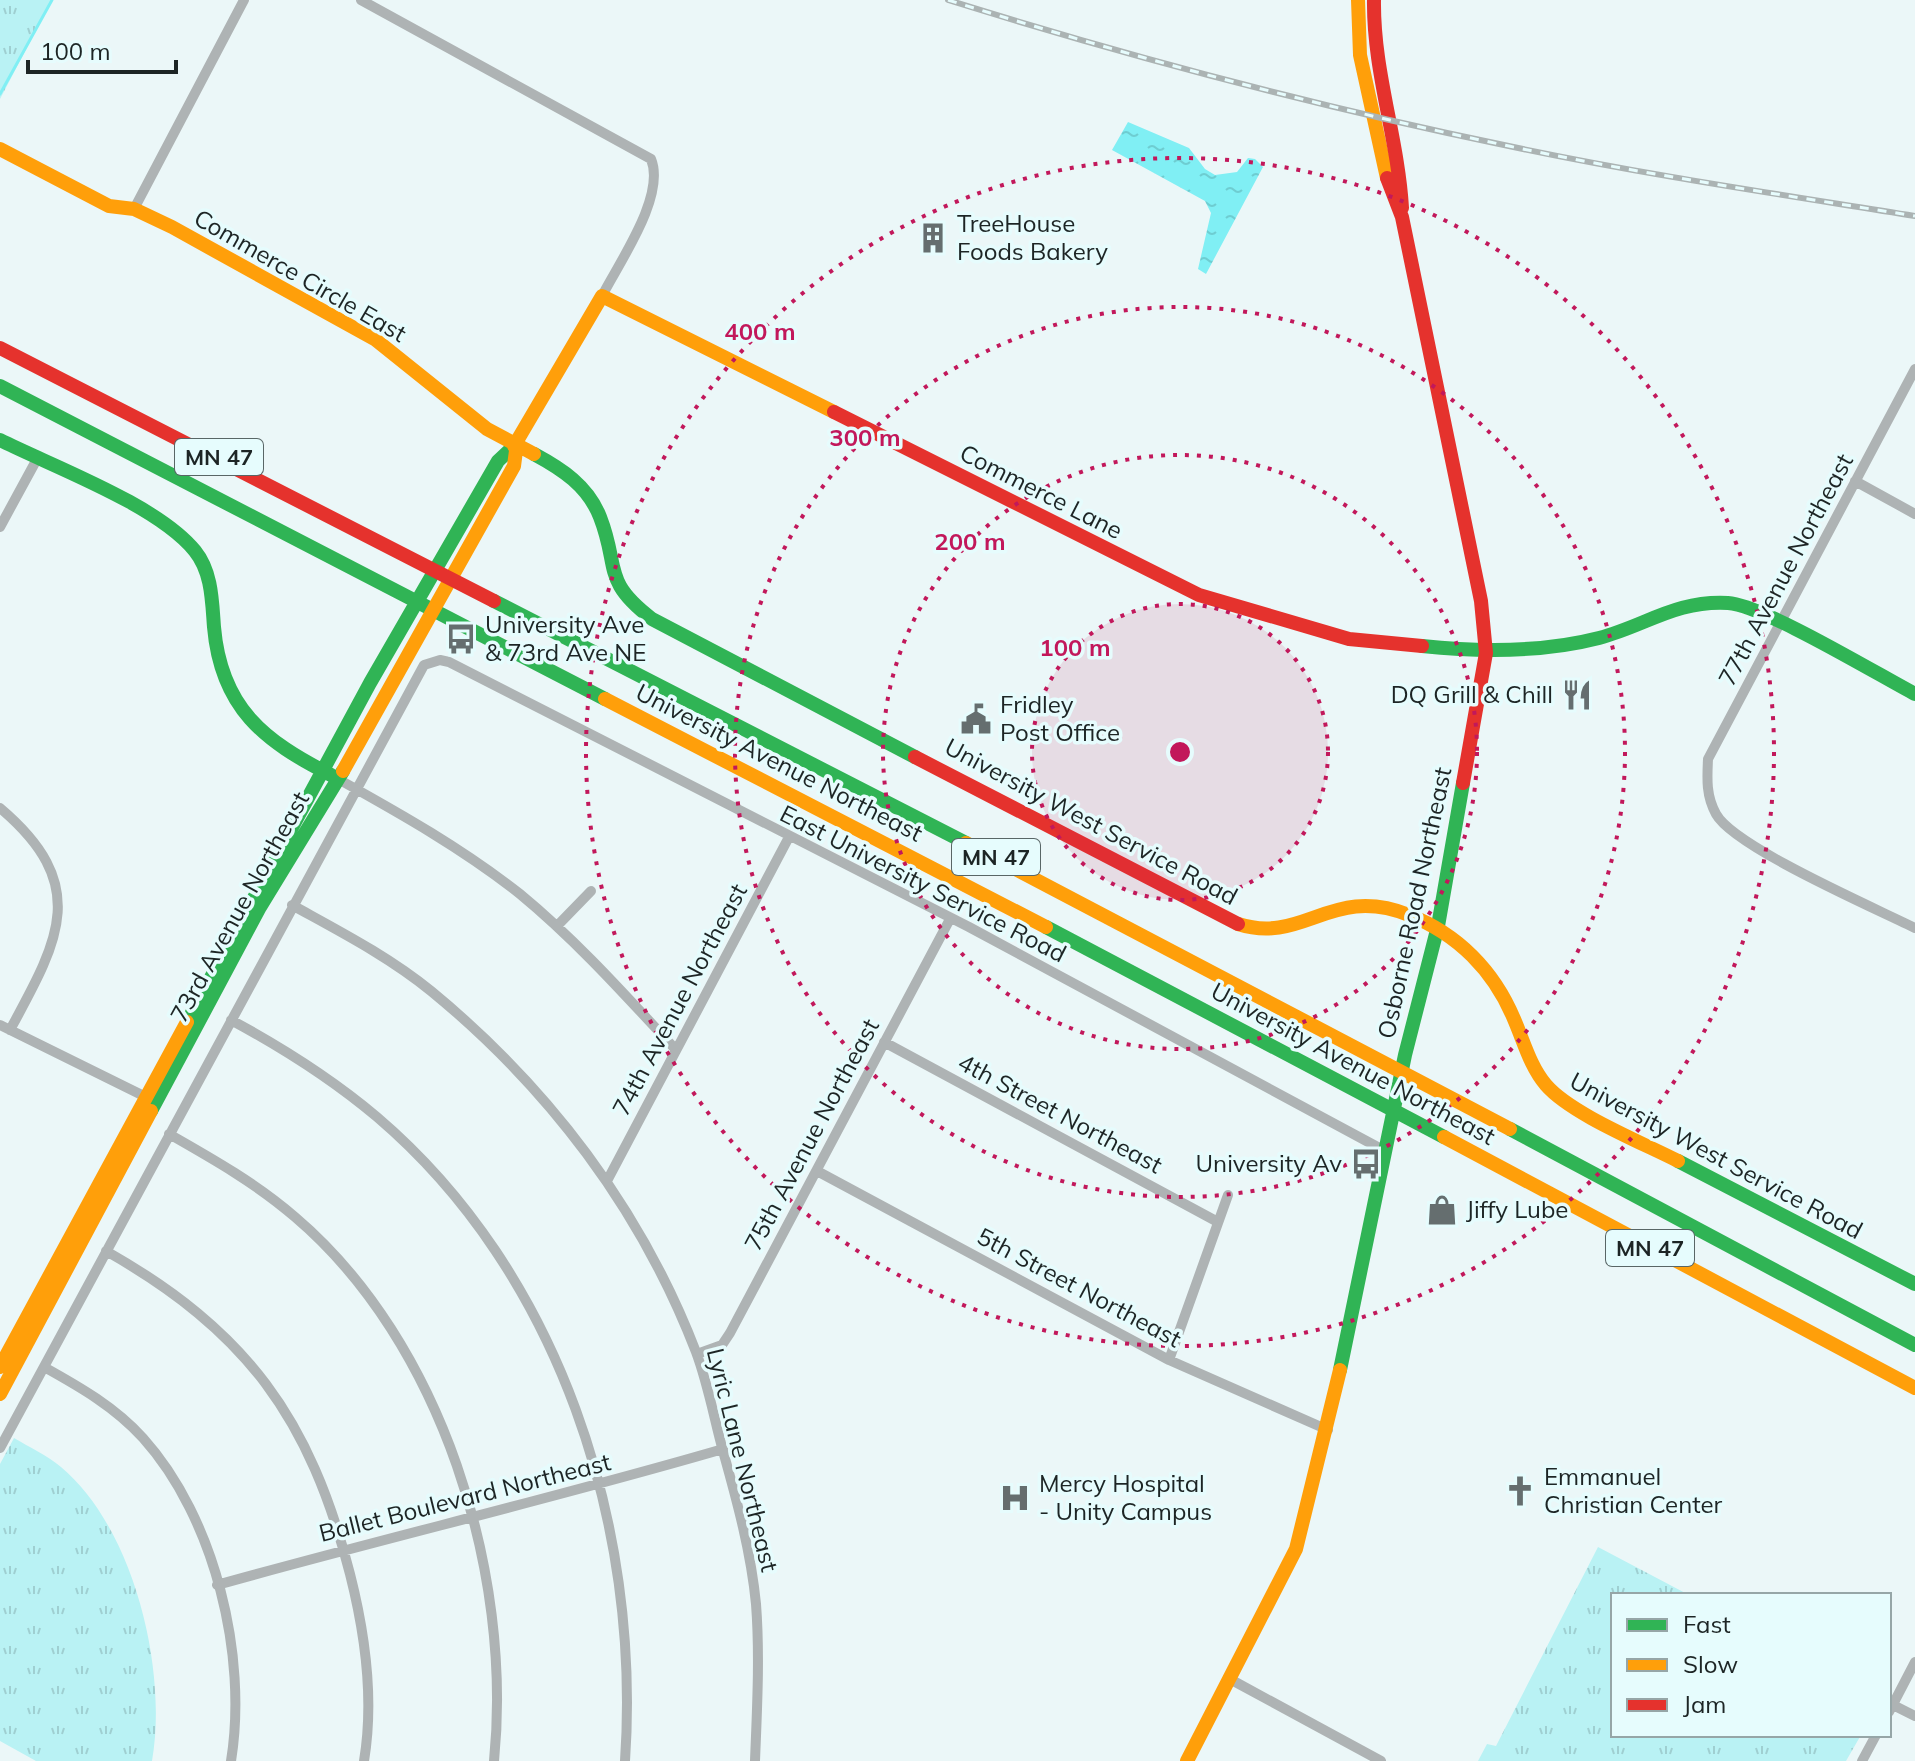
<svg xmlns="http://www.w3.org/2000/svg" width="1915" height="1761" font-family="Mulish,sans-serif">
  <defs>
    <pattern id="park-tufts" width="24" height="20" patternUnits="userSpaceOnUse" patternTransform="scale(2)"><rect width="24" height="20" fill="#b9f2f4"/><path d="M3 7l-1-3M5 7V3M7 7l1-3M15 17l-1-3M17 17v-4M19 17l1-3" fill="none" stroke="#9fcfd1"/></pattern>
    <pattern id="water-ripples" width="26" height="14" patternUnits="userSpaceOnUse" patternTransform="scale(2)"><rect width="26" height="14" fill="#80eff4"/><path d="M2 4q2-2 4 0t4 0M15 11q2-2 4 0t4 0" fill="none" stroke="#6ecdd1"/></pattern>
  </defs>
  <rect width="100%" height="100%" fill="#ebf7f8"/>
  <path fill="url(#park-tufts)" d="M0 0H52L0 99Z
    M14 1438C29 1447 47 1455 61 1467 134 1528 168 1670 152 1761H36L0 1741V1464Z
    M1598 1547 1689 1595H1613V1735H1861L1846 1761H1478L1487 1744 1496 1746Z"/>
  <path fill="url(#water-ripples)" d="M1128 122 1189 148 1205 169 1215 175 1237 172 1248 158 1255 159 1263 167 1206 274 1198 269 1211 213 1205 201 1112 150Z"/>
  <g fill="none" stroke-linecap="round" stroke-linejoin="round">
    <path stroke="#80eff4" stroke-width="3" d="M0 94 52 0"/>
    <path stroke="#aeb3b4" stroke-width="10" d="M361 0 651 159C666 196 620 261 602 296
      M134 209 244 0
      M1915 369 1708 759C1707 779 1706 796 1716 814 1734 847 1875 908 1915 928
      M1855 481 1915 514
      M0 527 37 459
      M338 779C401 814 463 849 520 894 577 941 626 996 676 1050
      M0 808C91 885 59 940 10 1030
      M292 905C339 931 388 956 431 991 548 1087 641 1209 696 1352 708 1384 714 1418 723 1451 737 1501 751 1552 756 1604 760 1656 757 1709 755 1761
      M557 926 591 891
      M231 1020C283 1048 332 1079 377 1117 560 1273 641 1526 625 1761
      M0 1025 152 1100
      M884 1042 1216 1221
      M169 1134C213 1159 257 1184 295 1217 442 1342 513 1573 494 1761
      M817 1171 1169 1360 1328 1430
      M607 1181 789 837
      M106 1251C247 1331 310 1418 350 1574 365 1633 374 1701 364 1761
      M697 1354 722 1345 730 1333 950 919
      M1169 1360 1228 1195
      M44 1367C80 1387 115 1407 143 1438 215 1518 248 1656 231 1761
      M0 1448 424 665 440 660 449 662 969 927 1385 1151
      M217 1585C385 1538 555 1498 723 1449
      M1228 1678 1381 1761
      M1893 1705 1915 1716
      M1889 1712 1915 1662
      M1862 1761 1876 1735"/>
    <path stroke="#30b455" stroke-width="14" d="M0 386 605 699
      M0 440C54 467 158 505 195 551 212 572 212 601 214 627 221 708 264 741 331 775
      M534 454C562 469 588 486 600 517 620 568 601 580 652 619L915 757
      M494 601 966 843
      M1422 646C1480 652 1541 653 1599 638 1645 626 1676 600 1728 603 1763 605 1877 674 1915 694
      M1046 927 1444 1137
      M187 1022 370 683 498 461 514 446
      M151 1111 260 907 343 771
      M1510 1129 1915 1345
      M1678 1161 1915 1284
      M1340 1370 1405 1055 1438 926 1463 783"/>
    <path stroke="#ff9f0a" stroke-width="14" d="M1358 0 1360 55 1387 178
      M0 149 109 206 134 209 172 227 376 340 487 429 534 454
      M514 446 602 296 834 412
      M605 699 1046 927
      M343 771 514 466 517 443
      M966 843 1510 1129
      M1238 924C1304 945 1331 884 1409 915 1458 934 1494 971 1514 1019 1524 1042 1530 1066 1546 1085 1571 1114 1643 1143 1678 1161
      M1444 1137 1915 1388
      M0 1367 187 1022
      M0 1394 151 1111
      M1187 1761 1296 1549 1340 1370"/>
    <path stroke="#e5322d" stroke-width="14" d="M1374 0C1373 71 1398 138 1402 208
      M1387 178 1402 217 1481 601 1486 653 1463 783
      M0 348 494 601
      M834 412 1199 595 1349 639 1422 646
      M915 757 1238 924"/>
    <g stroke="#abb3b3" stroke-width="6">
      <path id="rail" d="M948 0C1131 57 1316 106 1504 145 1640 174 1778 194 1915 216"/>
    </g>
    <use href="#rail" stroke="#e6fcfd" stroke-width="3" stroke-dasharray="9" stroke-linecap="butt"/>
  </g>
  <circle cx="1180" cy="752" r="148" fill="#c2185b" fill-opacity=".12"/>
  <g fill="none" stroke="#c2185b" stroke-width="4" stroke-dasharray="4 8">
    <circle cx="1180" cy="752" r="148"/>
    <circle cx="1180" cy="752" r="297"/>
    <circle cx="1180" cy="752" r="445"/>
    <circle cx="1180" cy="752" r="594"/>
  </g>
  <defs>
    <g id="building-bare" transform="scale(2.4)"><path d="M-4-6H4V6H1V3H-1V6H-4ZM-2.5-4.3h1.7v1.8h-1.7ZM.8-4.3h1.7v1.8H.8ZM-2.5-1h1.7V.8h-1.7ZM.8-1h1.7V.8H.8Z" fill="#656e6f" stroke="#e6fcfd" stroke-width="2.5" paint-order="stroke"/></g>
    <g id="bus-bare" transform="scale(2.4)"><path d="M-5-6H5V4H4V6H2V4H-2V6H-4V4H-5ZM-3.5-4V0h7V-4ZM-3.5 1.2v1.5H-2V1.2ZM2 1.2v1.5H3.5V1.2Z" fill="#656e6f" stroke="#e6fcfd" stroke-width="2.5" paint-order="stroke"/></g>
    <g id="restaurant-bare" transform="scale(2.4)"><path d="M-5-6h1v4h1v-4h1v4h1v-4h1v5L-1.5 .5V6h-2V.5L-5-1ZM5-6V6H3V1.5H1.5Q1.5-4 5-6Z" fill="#656e6f" stroke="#e6fcfd" stroke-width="2.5" paint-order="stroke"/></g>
    <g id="civic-bare" transform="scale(2.4)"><path d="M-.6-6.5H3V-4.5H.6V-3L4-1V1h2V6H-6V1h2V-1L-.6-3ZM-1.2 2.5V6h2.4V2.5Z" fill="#656e6f" stroke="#e6fcfd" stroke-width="2.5" paint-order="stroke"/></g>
    <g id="shop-bare" transform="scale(2.4)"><path d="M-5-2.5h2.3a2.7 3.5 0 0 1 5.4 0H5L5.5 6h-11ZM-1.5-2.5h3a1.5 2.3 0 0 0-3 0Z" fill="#656e6f" stroke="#e6fcfd" stroke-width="2.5" paint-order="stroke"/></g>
    <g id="church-bare" transform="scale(2.4)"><path d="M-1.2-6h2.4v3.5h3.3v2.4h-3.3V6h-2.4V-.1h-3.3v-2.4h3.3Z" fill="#656e6f" stroke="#e6fcfd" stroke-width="2.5" paint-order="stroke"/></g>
    <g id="hospital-bare" transform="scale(2.4)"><path d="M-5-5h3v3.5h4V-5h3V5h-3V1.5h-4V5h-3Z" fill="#656e6f" stroke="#e6fcfd" stroke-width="2.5" paint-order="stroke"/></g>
  </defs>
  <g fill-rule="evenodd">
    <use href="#building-bare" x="933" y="238"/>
    <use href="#bus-bare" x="461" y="639"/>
    <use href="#restaurant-bare" x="1577" y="695"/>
    <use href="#civic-bare" x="976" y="719"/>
    <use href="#bus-bare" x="1366" y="1164"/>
    <use href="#shop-bare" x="1442" y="1210"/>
    <use href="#church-bare" x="1520" y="1491"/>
    <use href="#hospital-bare" x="1015" y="1498"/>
  </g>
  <g text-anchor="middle" stroke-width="7" stroke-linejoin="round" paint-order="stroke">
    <g fill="#e6fcfd" stroke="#596666" stroke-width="2">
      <rect x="175" y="439" width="88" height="36" rx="6"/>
      <rect x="952" y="839" width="88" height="36" rx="6"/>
      <rect x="1606" y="1230" width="88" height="36" rx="6"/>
    </g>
    <g font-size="22" font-weight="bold" fill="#1d2525">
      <text x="219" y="465">MN 47</text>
      <text x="996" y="865">MN 47</text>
      <text x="1650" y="1256">MN 47</text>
    </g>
    <g font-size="24" fill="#1d2525" stroke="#e6fcfd" text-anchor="start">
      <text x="957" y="232">TreeHouse<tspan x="957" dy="28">Foods Bakery</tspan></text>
      <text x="485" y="633">University Ave<tspan x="485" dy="28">&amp; 73rd Ave NE</tspan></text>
      <text x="1553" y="703" text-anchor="end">DQ Grill &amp; Chill</text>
      <text x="1000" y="713">Fridley<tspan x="1000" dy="28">Post Office</tspan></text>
      <text x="1342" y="1172" text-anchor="end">University Av</text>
      <text x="1466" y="1218">Jiffy Lube</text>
      <text x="1544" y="1485">Emmanuel<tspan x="1544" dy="28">Christian Center</tspan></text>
      <text x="1039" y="1492">Mercy Hospital<tspan x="1039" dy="28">- Unity Campus</tspan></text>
    </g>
    <g font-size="24" fill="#1d2525" stroke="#e6fcfd">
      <text transform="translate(300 276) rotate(30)" y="8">Commerce Circle East</text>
      <text transform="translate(1041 492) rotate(27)" y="8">Commerce Lane</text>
      <text transform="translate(1786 570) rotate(-62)" y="8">77th Avenue Northeast</text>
      <text transform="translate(779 763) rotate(27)" y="8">University Avenue Northeast</text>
      <text transform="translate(1091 822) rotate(28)" y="8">University West Service Road</text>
      <text transform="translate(923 884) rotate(27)" y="8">East University Service Road</text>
      <text transform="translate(1415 903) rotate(-78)" y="8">Osborne Road Northeast</text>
      <text transform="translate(240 907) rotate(-61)" y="8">73rd Avenue Northeast</text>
      <text transform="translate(680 1000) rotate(-62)" y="8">74th Avenue Northeast</text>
      <text transform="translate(1353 1064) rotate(28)" y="8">University Avenue Northeast</text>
      <text transform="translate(1060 1114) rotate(28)" y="8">4th Street Northeast</text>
      <text transform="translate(812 1135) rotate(-62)" y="8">75th Avenue Northeast</text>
      <text transform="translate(1716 1156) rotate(28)" y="8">University West Service Road</text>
      <text transform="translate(1079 1288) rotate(28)" y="8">5th Street Northeast</text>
      <text transform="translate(742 1460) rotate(76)" y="8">Lyric Lane Northeast</text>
      <text transform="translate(465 1498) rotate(-14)" y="8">Ballet Boulevard Northeast</text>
    </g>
  </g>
  <circle cx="1180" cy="752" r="12" fill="#c2185b" stroke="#e6fcfd" stroke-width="4"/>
  <g font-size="24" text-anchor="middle" font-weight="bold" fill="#c2185b" stroke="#e6fcfd" stroke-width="7" stroke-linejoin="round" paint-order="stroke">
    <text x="760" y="340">400 m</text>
    <text x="865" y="446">300 m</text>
    <text x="970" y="550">200 m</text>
    <text x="1075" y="656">100 m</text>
  </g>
  <rect x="1611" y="1593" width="280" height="144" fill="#e6fcfd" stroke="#96a6a7" stroke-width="2"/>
  <rect x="1627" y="1619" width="40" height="12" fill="#30b455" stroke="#96a6a7" stroke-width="2"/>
  <text x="1683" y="1633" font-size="24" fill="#1d2525">Fast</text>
  <rect x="1627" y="1659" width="40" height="12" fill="#ff9f0a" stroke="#96a6a7" stroke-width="2"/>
  <text x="1683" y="1673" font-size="24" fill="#1d2525">Slow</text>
  <rect x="1627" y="1699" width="40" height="12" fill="#e5322d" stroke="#96a6a7" stroke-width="2"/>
  <text x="1683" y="1713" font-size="24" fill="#1d2525">Jam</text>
  <path d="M28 60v12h148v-12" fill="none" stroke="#1d2525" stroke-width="4"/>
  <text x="40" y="60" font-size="24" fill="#1d2525" stroke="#e6fcfd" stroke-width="6" paint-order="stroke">100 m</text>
</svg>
